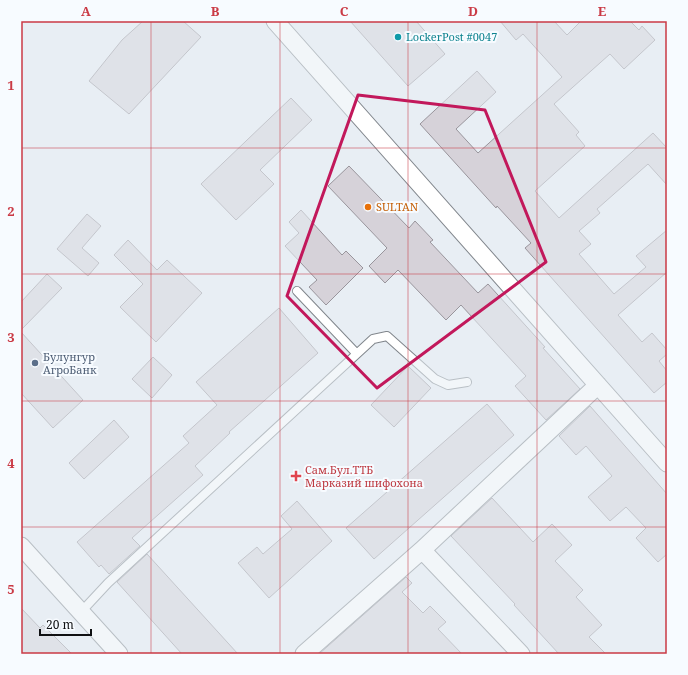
<svg xmlns="http://www.w3.org/2000/svg" width="688" height="675" font-family="'Noto Serif',serif">
  <rect width="100%" height="100%" fill="#e8eef4"/>
  <path fill="#d6d2d9" stroke="#99959c" d="M143 21H183L201 37 129 114 89 81 122 40Z
    M350 21H416L445 54 408 86Z
    M500 21H554L567 35 581 21H630L639 30 642 26 655 40 624 69 610 54 554 104 579 132 576 135 585 146 535 191 559 218 653 133 667 148V185L648 164 597 209 600 213 579 231 591 244 579 254 614 294 646 267 636 256 667 230V272L618 315 642 342 652 333 667 350V354L659 361 667 371V382L654 393 525 248 531 243 497 206 496 208 420 124 477 71 496 92 456 129 478 153 562 77 523 34 516 40Z
    M291 98 312 120 260 170 274 184 236 220 201 184Z
    M349 166 409 228 415 221 433 240 430 242 478 293 488 284 545 347 543 348 580 389 546 420 515 386 526 376 461 305 446 320 398 270 385 283 369 266 387 248 328 186Z
    M301 210 342 255 346 251 363 268 326 305 309 287 317 280 285 246 299 233 289 222Z
    M87 214 101 226 82 248 99 263 88 276 57 249Z
    M128 240 157 270 167 260 202 293 156 342 120 307 143 284 114 255Z
    M47 274 62 288 21 330V302Z
    M279 308 318 353 229 432 230 433 195 466 203 475 132 538 140 546 109 574 101 565 99 567 77 542 189 443 183 436 217 405 196 382Z
    M21 332 83 400 53 428 21 393Z
    M153 357 172 375 152 398 132 379Z
    M408 366 431 388 394 427 371 405Z
    M487 404 514 435 374 559 346 528Z
    M590 406 667 494V554L658 562 636 538 646 528 626 507 610 521 588 497 612 476 586 446 576 455 559 436Z
    M114 420 129 437 84 479 69 463Z
    M492 498 533 542 552 524 572 545 555 561 583 590 576 597 602 625 589 637 606 654H559L514 605 515 604 451 536Z
    M297 501 332 541 269 598 238 563 257 547 263 554 292 529 281 516Z
    M147 554 238 654H182L117 582Z
    M406 577 412 583 402 592 423 613 430 606 446 622 438 629 462 654H319Z
    M21 608 40 628 43 625 72 654H21Z"/>
  <g fill="none" stroke-linecap="round" stroke-linejoin="round">
    <g stroke="#81868c" stroke-width="10">
      <path id="service" d="M297 291 356 353
        M81 612 108 583 373 339 387 336 435 379 448 385 467 382"/>
    </g>
    <g stroke="#81868c" stroke-width="19">
      <path id="minor" d="M275 21 667 463
        M21 546 119 654
        M304 654 422 550
        M521 654 422 550 598 385"/>
    </g>
    <use href="#service" stroke="#fff" stroke-width="8"/>
    <use href="#minor" stroke="#fff" stroke-width="17"/>
  </g>
  <path d="M0 0H688V675H0ZM358 95 485 110 546 262 377 388 287 296Z" fill="#e8eef4" fill-opacity=".55" fill-rule="evenodd"/>
  <path fill="none" stroke="#c2185b" stroke-width="3" stroke-linejoin="round" d="M358 95 485 110 546 262 377 388 287 296Z"/>
  <path fill="none" stroke="#ca3a45" stroke-width="1" stroke-opacity="0.55" d="M151 21V654M280 21V654M408 21V654M537 21V654M21 148H667M21 274H667M21 401H667M21 527H667"/>
  <circle fill="#0f9aa8" stroke="#f7fbff" stroke-width="1.5" cx="398" cy="37" r="4"/>
  <circle fill="#e8710a" stroke="#f7fbff" stroke-width="1.5" cx="368" cy="207" r="4"/>
  <circle fill="#5c6f8a" stroke="#f7fbff" stroke-width="1.5" cx="35" cy="363" r="4"/>
  <path fill="#e0444e" stroke="#f7fbff" stroke-width="1.5" d="M294 470h4v4h4v4h-4v4h-4v-4h-4v-4h4z"/>
  <g text-anchor="middle" stroke-width="4" stroke-linejoin="round" paint-order="stroke">
    <g font-size="11" fill="#0d838f" stroke="#f7fbff" text-anchor="start">
      <text x="406" y="41">LockerPost #0047</text>
    </g>
    <g font-size="11" fill="#c56008" stroke="#f7fbff" text-anchor="start">
      <text x="376" y="211">SULTAN</text>
    </g>
    <g font-size="11" fill="#4e5e75" stroke="#f7fbff" text-anchor="start">
      <text x="43" y="361">Булунгур<tspan x="43" dy="13">АгроБанк</tspan></text>
    </g>
    <g font-size="11" fill="#be3a42" stroke="#f7fbff" text-anchor="start">
      <text x="305" y="474">Сам.Бул.ТТБ<tspan x="305" dy="13">Марказий шифохона</tspan></text>
    </g>
  </g>
  <rect width="688" height="675" fill="none" stroke="#f7fbff" stroke-width="44"/>
  <path d="M40 629v6h51v-6" fill="none" stroke="#0f1012" stroke-width="2"/>
  <text x="46" y="629" font-size="12" fill="#0f1012" stroke="#f7fbff" stroke-width="3" paint-order="stroke">20 m</text>
  <rect x="22" y="22" width="644" height="631" fill="none" stroke="#ca3a45" stroke-width="1.5"/>
  <g font-size="13" text-anchor="middle" font-weight="bold" fill="#ca3a45">
    <text x="86" y="16">A</text>
    <text x="215" y="16">B</text>
    <text x="344" y="16">C</text>
    <text x="473" y="16">D</text>
    <text x="602" y="16">E</text>
    <text x="11" y="90">1</text>
    <text x="11" y="216">2</text>
    <text x="11" y="342">3</text>
    <text x="11" y="468">4</text>
    <text x="11" y="594">5</text>
  </g>
</svg>
